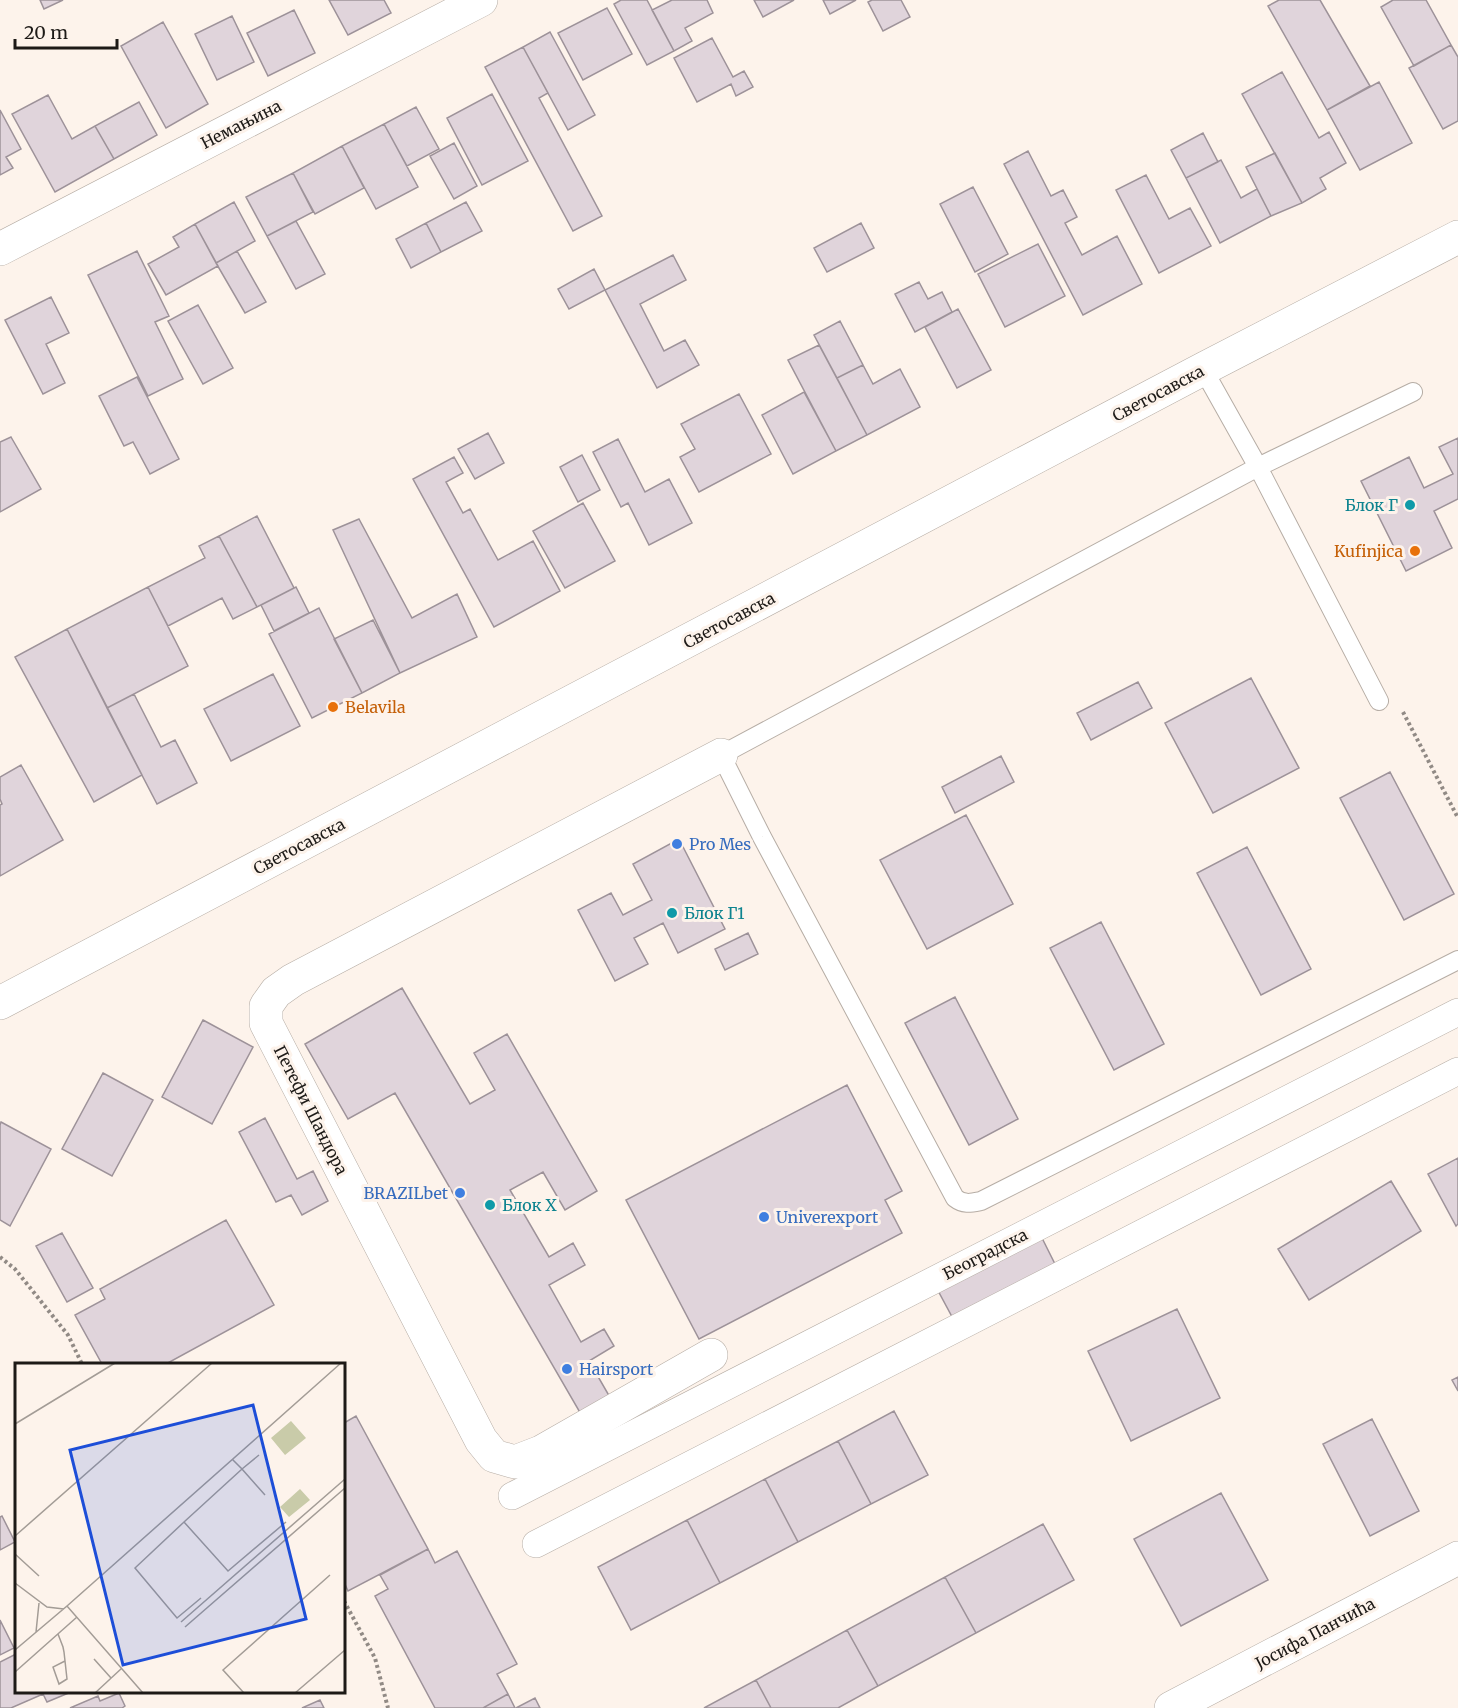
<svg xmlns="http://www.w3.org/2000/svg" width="1458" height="1708" font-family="Merriweather,serif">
  <rect width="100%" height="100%" fill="#fdf3eb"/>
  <path fill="#e0d4db" stroke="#9d9299" stroke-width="1.5" d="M40 0H63L44 9Z
    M329 0H384L391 13 348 35Z
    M621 0H647L674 51 647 65 614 4Z
    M672 0H707L713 13 685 28 692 41 674 51 652 10Z
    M754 0H794L763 17Z
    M823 0H856L830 14Z
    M872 0H901L910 17 883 31 868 2Z
    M1279 0H1320L1370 86 1327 110 1268 6Z
    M1393 0H1426L1451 45 1414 66 1381 7Z
    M607 8 632 54 583 80 558 33Z
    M294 10 315 53 268 76 247 33Z
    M232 16 254 62 217 80 195 34Z
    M163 22 208 104 166 128 121 46Z
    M550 32 595 115 568 130 523 47Z
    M712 38 733 77 744 71 753 87 736 96 731 84 697 102 674 58Z
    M1451 45 1458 57V121L1443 129 1409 68Z
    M523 47 548 93 539 98 602 216 573 231 485 67Z
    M1282 72 1319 138 1329 132 1346 163 1320 178 1326 189 1302 203 1242 94Z
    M1379 82 1412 143 1360 170 1327 110Z
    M492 94 528 161 482 185 447 118Z
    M48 95 72 139 95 126 114 159 55 192 12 114Z
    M139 102 157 135 114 159 95 126Z
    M416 107 439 149 407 166 384 124Z
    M0 110 21 149 6 157 13 168 0 175Z
    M384 124 418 187 376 209 342 146Z
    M1203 133 1218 162 1186 178 1171 150Z
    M454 143 477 186 454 199 430 156Z
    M342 146 364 188 315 214 293 173Z
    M1028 151 1051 196 1063 190 1077 217 1065 223 1082 255 1117 236 1142 284 1083 315 1004 164Z
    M1275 153 1302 203 1271 216 1246 167Z
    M1221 160 1241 198 1257 189 1271 216 1220 243 1186 178Z
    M293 173 313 212 267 236 246 197Z
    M1146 175 1169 219 1190 208 1211 246 1159 273 1116 190Z
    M973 187 1008 254 975 272 940 204Z
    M234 202 255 241 216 263 195 224Z
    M466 202 482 231 441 252 426 223Z
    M296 221 325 274 296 289 267 236Z
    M426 223 441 252 411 268 396 239Z
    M861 223 874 248 827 272 814 248Z
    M195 224 218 266 166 295 148 264 179 247 173 237Z
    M1038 244 1065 296 1005 327 978 274Z
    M137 251 169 316 155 322 183 379 148 396 88 275Z
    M237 251 266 302 245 313 216 263Z
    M673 255 686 280 640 304 664 351 685 340 699 365 657 388 605 290Z
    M594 269 605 290 569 309 558 289Z
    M919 282 928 299 942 292 952 312 915 332 895 294Z
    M51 297 69 333 46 344 65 383 43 394 5 320Z
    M198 305 233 368 203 384 168 321Z
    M958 309 991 370 957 388 925 327Z
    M840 321 863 365 837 378 814 335Z
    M819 345 867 435 836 451 788 360Z
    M863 365 873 384 900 369 920 407 867 435 837 378Z
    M137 377 179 459 150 474 133 442 124 446 99 396Z
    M804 392 836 451 793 474 762 415Z
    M739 394 771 454 699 492 680 457 695 449 681 424Z
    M488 433 504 463 475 479 458 449Z
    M11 437 41 489 0 512V442Z
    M1458 438V499L1434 511 1452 548 1406 571 1361 481 1409 457 1424 488 1453 474 1439 447Z
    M618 439 645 492 669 479 692 523 649 545 628 503 621 507 593 452Z
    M582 455 600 490 578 502 560 467Z
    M454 457 463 473 446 482 463 513 470 509 498 560 533 541 560 591 494 627 413 479Z
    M583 503 615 561 565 588 533 531Z
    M257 516 294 588 257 607 219 536Z
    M359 519 412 618 457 594 477 637 400 673 333 530Z
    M219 536 257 607 233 619 222 598 168 626 148 587 205 558 199 546Z
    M148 587 188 666 107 708 67 629Z
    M296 587 309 613 274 631 261 605Z
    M319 608 362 693 312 718 269 634Z
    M373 620 400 673 362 693 334 639Z
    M67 629 142 775 94 802 15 657Z
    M273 674 300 726 231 761 204 709Z
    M1251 678 1299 768 1213 813 1165 723Z
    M1138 682 1152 708 1091 740 1077 713Z
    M134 694 161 747 175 740 197 783 157 804 107 708Z
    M1001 756 1014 782 955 813 942 787Z
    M21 765 63 840 0 876V805L2 804 0 799V777Z
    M1390 772 1454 894 1404 920 1340 798Z
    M966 815 1013 904 927 949 880 860Z
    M679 839 725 929 678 953 663 923 634 938 648 964 615 981 578 910 611 893 623 915 652 900 633 864Z
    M1247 847 1311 969 1261 995 1197 873Z
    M1101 922 1164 1044 1114 1070 1050 948Z
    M748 933 758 954 725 970 715 949Z
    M402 988 470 1104 495 1090 474 1053 507 1034 597 1191 565 1210 543 1172 510 1190 549 1257 573 1243 585 1265 549 1285 581 1342 604 1329 614 1346 589 1361 611 1399 582 1416 395 1093 348 1119 305 1044Z
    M955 997 1018 1119 969 1145 905 1023Z
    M203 1020 253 1047 212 1124 162 1097Z
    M103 1073 153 1100 112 1176 62 1149Z
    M847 1085 902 1191 885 1200 902 1233 699 1339 626 1200Z
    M265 1118 297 1179 313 1171 328 1201 302 1215 291 1195 276 1202 239 1132Z
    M1 1122 51 1149 10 1226 0 1220V1125Z
    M1458 1158V1224L1456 1226 1428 1174Z
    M1391 1181 1421 1231 1309 1300 1278 1249Z
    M226 1220 274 1305 166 1364H102L75 1315 105 1299 100 1289Z
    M1039 1232 1060 1274 957 1326 935 1285Z
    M62 1233 93 1288 67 1302 36 1246Z
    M1177 1309 1220 1398 1131 1441 1088 1351Z
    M1458 1377V1391L1452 1380Z
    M894 1411 928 1475 871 1504 838 1441Z
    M356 1416 428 1549 348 1591 344 1582V1423Z
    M1372 1419 1419 1511 1370 1536 1323 1444Z
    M838 1441 871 1504 798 1542 765 1479Z
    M765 1479 798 1542 720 1583 687 1520Z
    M1221 1493 1268 1580 1181 1626 1134 1539Z
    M2 1516 15 1542 0 1550V1517Z
    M687 1520 720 1583 631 1630 598 1567Z
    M1043 1524 1074 1580 976 1633 945 1577Z
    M428 1549 435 1563 457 1551 517 1664 497 1674 508 1694 483 1708H435L375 1596 388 1589 380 1575Z
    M945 1577 976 1633 878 1686 847 1630Z
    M0 1620 14 1648 0 1655Z
    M847 1630 878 1686 838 1708H771L756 1680Z
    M16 1654V1692H71L47 1702 43 1694 11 1708H0V1662Z
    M756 1680 771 1708H704Z
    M119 1693 125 1706 122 1708H70L98 1696 100 1701Z
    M508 1694 515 1708H483Z
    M535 1698 540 1708H516Z
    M320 1700 324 1708H302Z"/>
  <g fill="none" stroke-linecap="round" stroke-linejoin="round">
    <g stroke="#b6ada5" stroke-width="20">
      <path id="service" d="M1203 369 1258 467 721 755 762 837 955 1198C964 1205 971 1203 981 1201L1458 960
        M1379 701 1258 467 1413 392"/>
    </g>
    <g stroke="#b6ada5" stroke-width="28">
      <path id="pedestrian" d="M512 1496 1458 1012
        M536 1544 1458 1071"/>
    </g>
    <g stroke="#b6ada5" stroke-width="34">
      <path id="minor" d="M0 249 481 0
        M711 1355 541 1452 515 1462 494 1456 481 1440 266 1023V1006L276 992 293 980 721 755
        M1171 1708 1458 1558"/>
    </g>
    <g stroke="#b6ada5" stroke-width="34">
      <path id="tertiary" d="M0 1003 1203 369 1458 237"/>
    </g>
    <path stroke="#918a85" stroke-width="4" stroke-dasharray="3 3" stroke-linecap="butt" d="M1403 712 1458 818
      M0 1257 15 1269 68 1335 82 1364
      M344 1601 375 1658 388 1708"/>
    <use href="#service" stroke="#fff" stroke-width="18"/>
    <use href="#pedestrian" stroke="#fff" stroke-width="27"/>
    <use href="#minor" stroke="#fff" stroke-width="33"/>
    <use href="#tertiary" stroke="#fff" stroke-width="33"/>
  </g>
  <g fill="#0f9aa8" stroke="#fdf3eb" stroke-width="2">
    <circle cx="1410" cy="505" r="6"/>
    <circle cx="672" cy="913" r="6"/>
    <circle cx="490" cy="1205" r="6"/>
  </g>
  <g fill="#e8710a" stroke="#fdf3eb" stroke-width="2">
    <circle cx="1415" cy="551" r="6"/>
    <circle cx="333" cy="707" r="6"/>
  </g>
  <g fill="#3f7fe0" stroke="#fdf3eb" stroke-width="2">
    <circle cx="677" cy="844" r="6"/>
    <circle cx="460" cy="1193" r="6"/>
    <circle cx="764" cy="1217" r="6"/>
    <circle cx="567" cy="1369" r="6"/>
  </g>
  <g text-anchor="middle" stroke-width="6" stroke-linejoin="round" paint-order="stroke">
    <g font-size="16" fill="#1d1a17" stroke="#fdf3eb">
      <text transform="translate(241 124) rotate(-27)" y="6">Немањина</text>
      <text transform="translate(1158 393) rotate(-28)" y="6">Светосавска</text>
      <text transform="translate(729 620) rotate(-28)" y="6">Светосавска</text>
      <text transform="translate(299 846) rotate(-28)" y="6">Светосавска</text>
      <text transform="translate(311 1110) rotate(63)" y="6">Петефи Шандора</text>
      <text transform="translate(985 1254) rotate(-27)" y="6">Београдска</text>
      <text transform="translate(1315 1633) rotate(-28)" y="6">Јосифа Панчића</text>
    </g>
    <g font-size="16" fill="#0d838f" stroke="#fdf3eb" text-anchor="start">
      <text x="1398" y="511" text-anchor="end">Блок Г</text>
      <text x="684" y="919">Блок Г1</text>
      <text x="502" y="1211">Блок Х</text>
    </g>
    <g font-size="16" fill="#c56008" stroke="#fdf3eb" text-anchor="end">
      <text x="1403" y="557">Kufinjica</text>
      <text x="345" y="713" text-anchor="start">Belavila</text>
    </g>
    <g font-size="16" fill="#366cbe" stroke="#fdf3eb" text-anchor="start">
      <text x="689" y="850">Pro Mes</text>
      <text x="448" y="1199" text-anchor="end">BRAZILbet</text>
      <text x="776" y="1223">Univerexport</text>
      <text x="579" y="1375">Hairsport</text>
    </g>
  </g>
  <g transform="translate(15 1363)">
    <rect width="330" height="330" fill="#fdf3eb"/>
    <path d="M276 58 291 75 270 92 256 75ZM285 126 295 137 274 154 265 144Z" fill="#c9cba9"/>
    <path fill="none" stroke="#a39c96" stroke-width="1.5" d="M0 61 100 0M244 92 227 106 250 132M217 96 227 106 169 159 213 208 271 159M169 159 120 205 162 255 186 235M0 173 197 0M0 191 24 213M0 220 32 244 49 246M52 243 326 0M166 259 330 116M170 264 330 125M21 269 24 240M43 271 48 284 49 289 52 316 44 321 38 304 50 298M0 287 52 243 128 330M79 296 96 315M0 309 62 254M80 330 107 305M229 330 208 307 315 212M280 330 330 287"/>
    <path fill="#1d4ed8" fill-opacity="0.15" stroke="#1d4ed8" stroke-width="3" d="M238 42 291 256 108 302 55 87Z"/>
    <rect width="330" height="330" fill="none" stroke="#1d1a17" stroke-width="3"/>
  </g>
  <path d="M15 39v9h102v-9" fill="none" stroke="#1d1a17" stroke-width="3"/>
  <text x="24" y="39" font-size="18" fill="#1d1a17" stroke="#fdf3eb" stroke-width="4.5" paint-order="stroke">20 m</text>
</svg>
